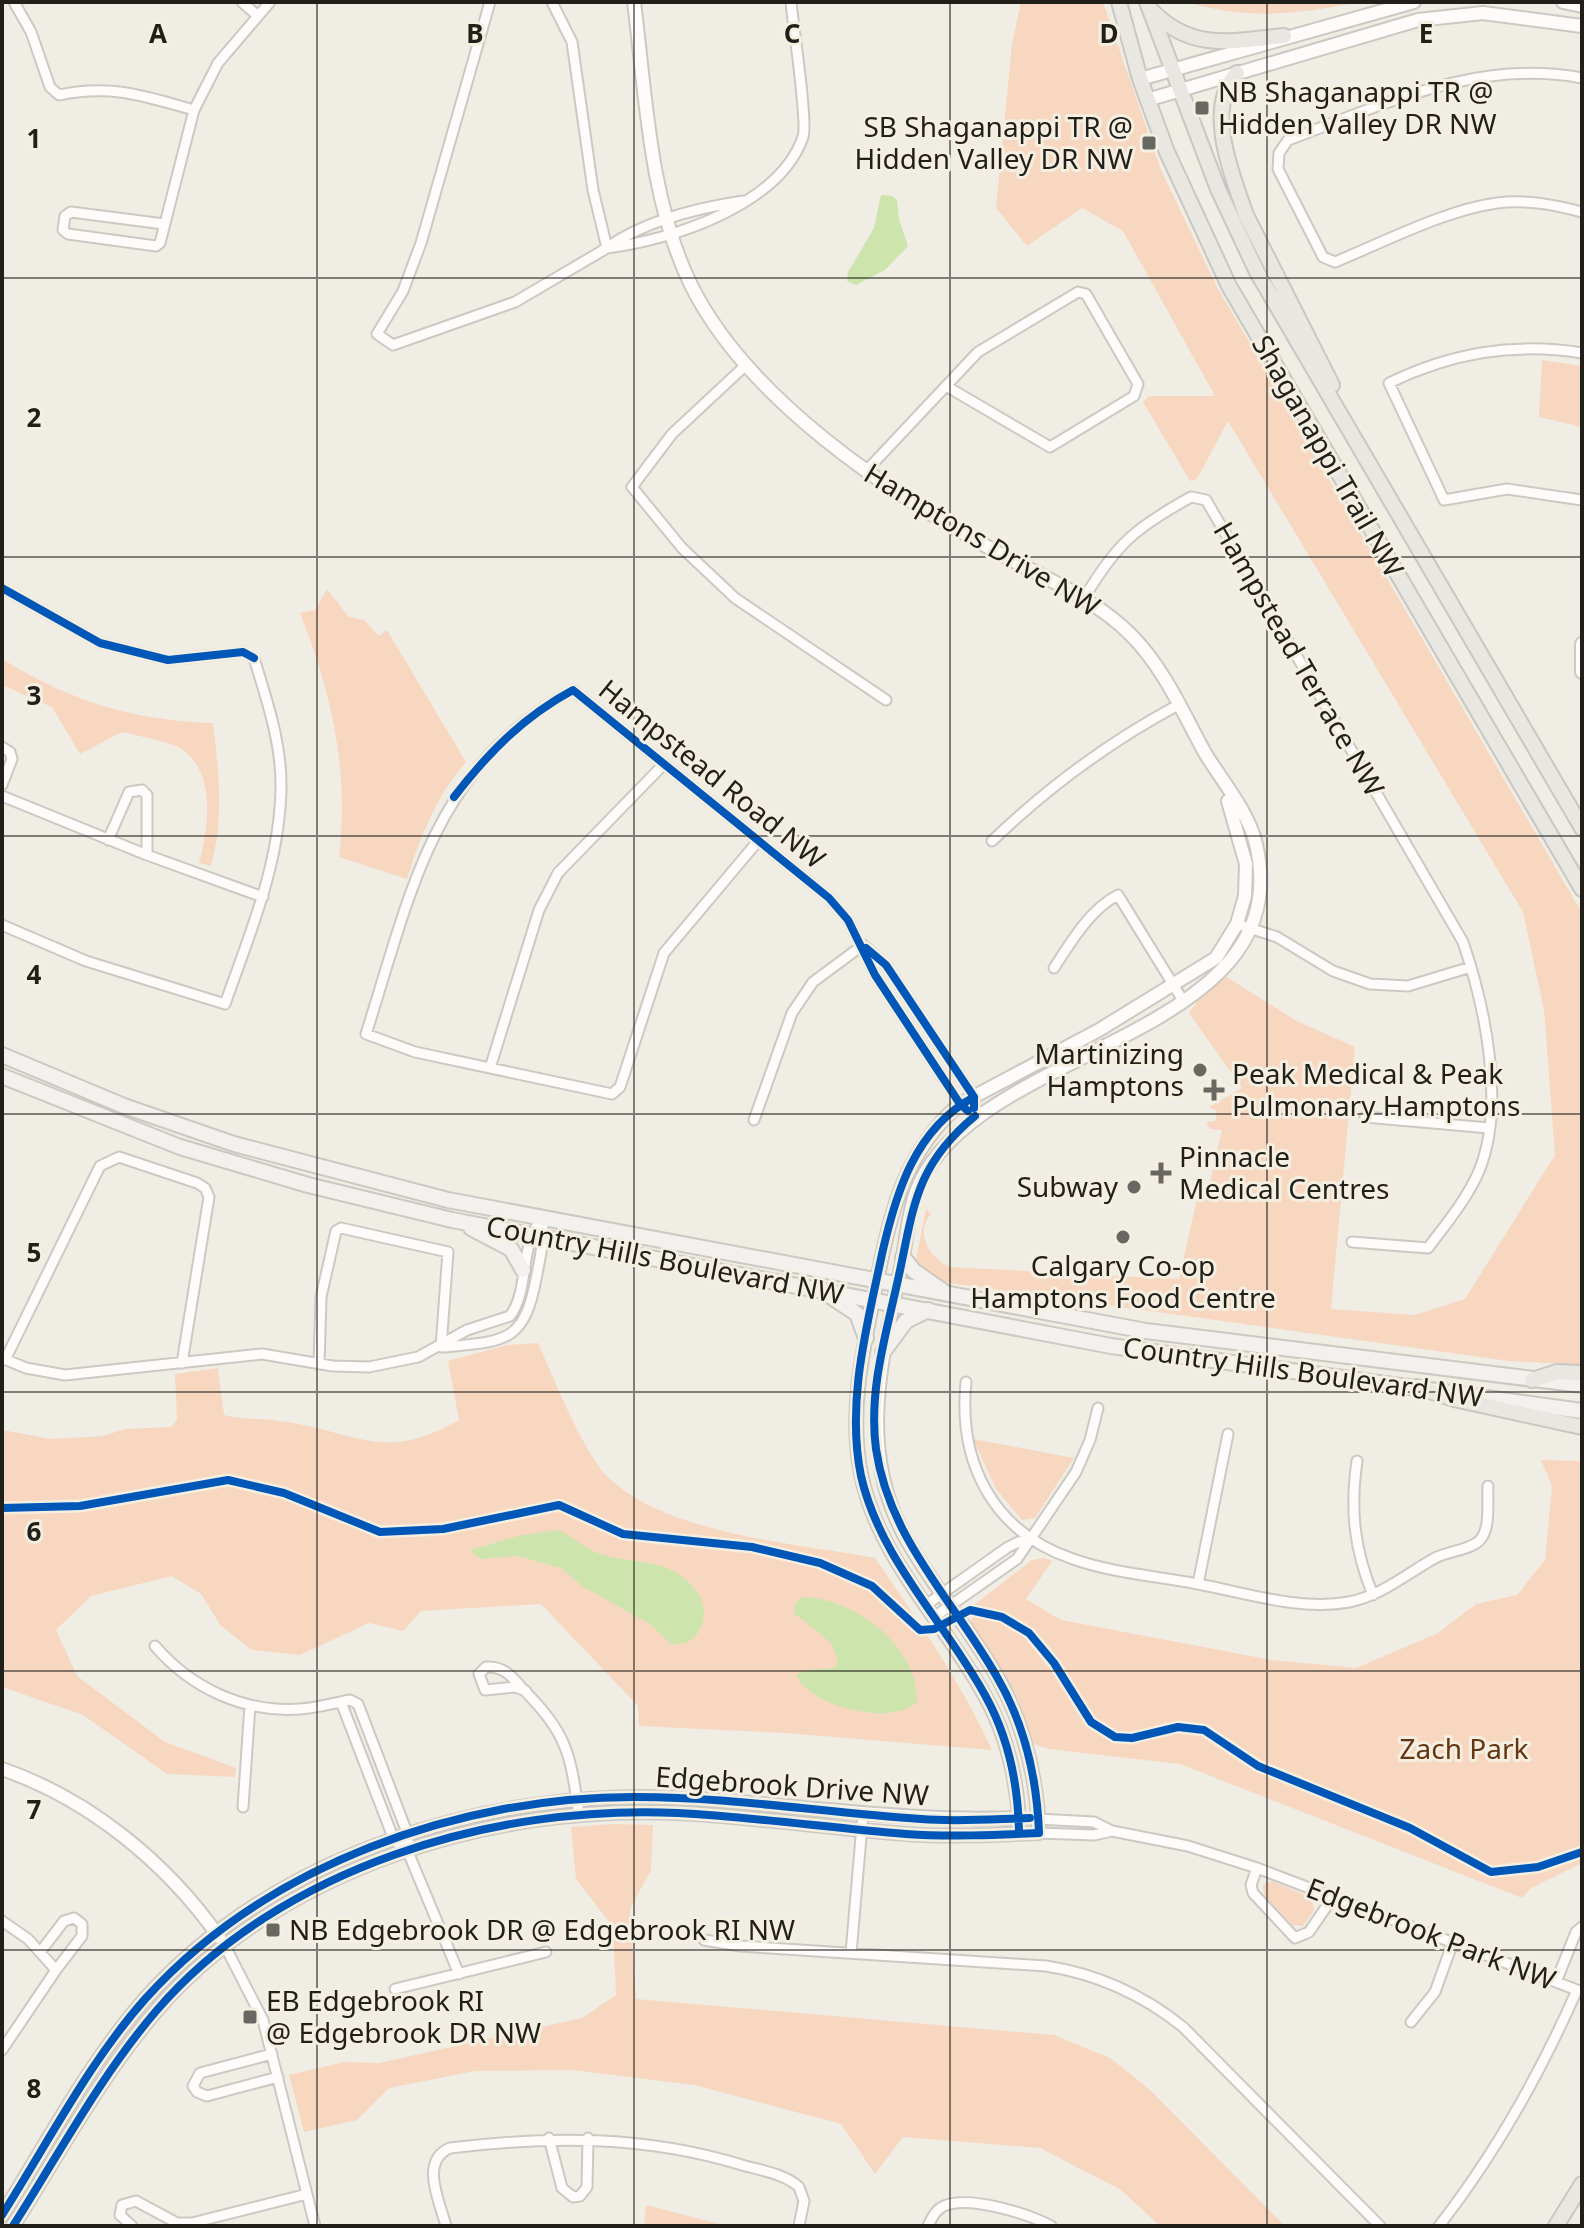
<svg xmlns="http://www.w3.org/2000/svg" width="1584" height="2228" font-family="'Noto Sans',sans-serif">
  <rect width="100%" height="100%" fill="#f0ede5"/>
  <path fill="#f8d7c0" d="M1021 2H1103L1161 170 1217 287 1582 913V1365L1509 1361 949 1283 919 1270 916 1260 926 1209 931 1214C914 1233 930 1258 950 1267L1179 1279 1197 1198 1206 1199 1222 1130 1210 1129 1206 1122 1215 1121 1217 1111 1209 1107 1242 1088 1189 1013 1201 996 1225 976 1297 1021 1355 1047 1331 1309 1415 1315 1465 1299 1555 1155 1544 1010 1523 912 1228 421 1197 479 1190 481 1143 402 1149 396H1215L1123 231 1082 208 1027 246 996 208 1012 44Z
    M1184 2H1360C1291 15 1253 20 1184 2Z
    M1542 360 1582 366V427L1539 417Z
    M327 589 349 617 364 620 379 636 387 630 466 762C437 795 420 837 407 879L339 857C349 770 332 694 300 613L315 610Z
    M2 659C72 702 132 720 213 723 219 772 224 818 211 866L199 863C208 829 217 775 183 750 173 742 137 736 122 732L80 754 52 707 2 685Z
    M538 1343C553 1377 584 1454 609 1478 670 1535 795 1543 875 1558 917 1620 961 1681 992 1750L785 1733 639 1726 638 1706 541 1604 421 1611 403 1631 369 1623 300 1655 252 1650 221 1626 201 1594 172 1576 91 1596 56 1630 77 1676 165 1742 236 1768 235 1777 167 1774 83 1715 2 1687V1430L51 1439 103 1436 125 1429 171 1427 177 1420 175 1374 218 1368 224 1415C242 1420 262 1418 280 1421 357 1431 381 1464 459 1420L448 1361 507 1345Z
    M973 1439 1074 1458 1035 1518 1022 1520 996 1489Z
    M1541 1460 1582 1461V1863L1531 1888 1522 1898 1180 1764 1048 1749 1034 1744 1015 1692 971 1623 974 1605 1032 1560 1043 1558 1052 1561 1026 1599 1061 1620 1272 1660 1356 1668 1438 1633 1476 1604 1517 1595 1545 1560 1552 1486Z
    M613 1824 653 1825 651 1870 630 1909 636 1999 1054 2035 1110 2058 1148 2088 1285 2226H1160L1121 2190 1040 2148 903 2137 875 2174 841 2124 694 2085 572 2070 475 2071 389 2088 357 2120 304 2132 289 2075 344 2062 379 2063 582 2018 616 1995 613 1927 576 1879 571 1827Z
    M1272 1881 1312 1898 1314 1910 1303 1926 1292 1925 1264 1895 1263 1885Z
    M646 2205 727 2226H644Z"/>
  <path fill="#cde5ac" d="M881 195 892 196 897 200 899 219 908 246 885 270 856 285 847 281 848 272 874 228Z
    M557 1530C573 1535 584 1549 600 1554 637 1565 675 1557 698 1594 705 1604 706 1618 700 1629 694 1642 684 1645 671 1644L650 1624 582 1586 561 1568 517 1556 481 1559 470 1550 518 1536Z
    M802 1597C854 1598 919 1646 917 1702 892 1727 810 1707 796 1675L805 1670 834 1668 838 1661 831 1643 794 1613 796 1602Z"/>
  <g fill="none" stroke-linecap="round" stroke-linejoin="round">
    <g stroke="#cbc9c2" stroke-width="13">
      <path id="minor" d="M14 2 31 32 50 87 59 95C112 84 144 96 194 110
        M242 2 258 16
        M490 2 421 243 403 291 377 334 393 345 515 302 607 248 593 190 572 42 552 2
        M1582 78C1478 58 1383 105 1288 140L1279 153 1278 169 1323 257 1335 262C1384 242 1445 210 1497 203 1526 199 1555 205 1582 212
        M164 224 71 212 65 216 63 230 68 234 156 246 160 243 194 110 218 63 270 2
        M608 247C646 220 697 208 743 201
        M607 248C671 240 779 206 803 137 808 122 793 25 791 2
        M1582 353C1513 342 1451 353 1389 383L1444 500 1507 489 1582 500
        M747 364 672 434 632 487 682 548 735 598 886 700
        M866 471 978 352 1078 292 1086 294 1138 384 1134 396 1050 447 946 386
        M2 588 100 643 168 660 243 652 254 658C266 698 281 741 281 784 281 861 250 933 225 1004L86 961 2 925
        M1083 600C1116 544 1135 528 1191 497L1206 500 1463 942C1485 1007 1506 1105 1479 1171 1467 1199 1446 1224 1428 1248L1352 1242
        M2 747 10 752 12 759 2 785
        M2 796 147 855 263 897
        M108 840 129 792 142 790 147 795V855
        M758 841 664 953 620 1087 612 1094 415 1052 366 1034C411 893 432 767 573 690L829 898 848 920 875 975 960 1104 975 1116
        M992 841C1047 788 1111 741 1178 705
        M1243 926 1277 937 1333 971 1370 984 1408 986 1471 967
        M866 947 886 965 974 1097 975 1116
        M1054 968C1071 942 1090 909 1118 895L1182 999
        M490 1068 539 910 558 873 663 765
        M1365 1117 1489 1128
        M754 1120 792 1013 813 982 863 945
        M445 1347C505 1341 524 1343 536 1279 540 1258 545 1239 542 1218
        M2 1358 26 1368 65 1375 262 1354 333 1366 369 1367 418 1357 467 1330 510 1316C530 1289 518 1249 542 1218
        M5 1360 100 1166 119 1157 197 1183 205 1188 209 1197 182 1363
        M319 1364 321 1297 336 1231 341 1228 448 1252 441 1347
        M966 1382C958 1463 993 1532 1073 1559 1112 1573 1157 1576 1198 1584 1246 1593 1300 1611 1349 1602 1383 1595 1406 1574 1435 1558 1448 1551 1471 1550 1480 1540 1491 1528 1487 1501 1488 1486
        M1357 1461C1350 1509 1354 1549 1373 1595
        M1198 1584 1228 1434
        M926 1605 1008 1547 1029 1537
        M934 1617 1017 1559 1076 1472 1090 1440 1098 1408
        M155 1646C191 1688 244 1713 300 1709 317 1708 334 1703 350 1700L358 1704 408 1835V1852
        M526 1691 515 1687 485 1690 479 1674 486 1667C504 1666 511 1676 522 1688 568 1735 570 1752 579 1815
        M341 1702 394 1840 408 1852 459 1974
        M243 1807 250 1705
        M1039 1833 1094 1835 1112 1831
        M1019 1834V1818L1094 1822 1112 1831 1188 1846 1257 1868 1577 1990C1540 2074 1495 2154 1439 2226
        M1257 1868 1251 1885 1253 1893 1295 1938 1309 1932 1333 1897
        M2 1921 28 1939 56 1970 2 2050
        M704 1940 740 1946 1046 1966C1098 1974 1142 1994 1183 2027L1380 2226
        M225 1946 263 2020 315 2226
        M41 1951 64 1921 74 1918 82 1924V1936L56 1970
        M851 1953 863 1814
        M1556 1982 1576 1932 1582 1927
        M395 1989 546 1952
        M1411 2022 1435 1992 1453 1942
        M272 2054 200 2073 193 2086 197 2092 207 2096 278 2077
        M549 2138 562 2188 573 2197 580 2196 587 2187 588 2138
        M132 2226 120 2215 122 2205 136 2201 177 2223H192L307 2194
        M446 2226C440 2202 419 2161 450 2148 550 2136 644 2135 742 2165 760 2170 785 2174 799 2187L804 2201 799 2226
        M928 2226C932 2218 935 2210 944 2206 969 2195 1029 2214 1051 2226"/>
    </g>
    <g stroke="#cbc9c2" stroke-width="16">
      <path id="tertiary" d="M1563 2 1582 6
        M1140 79 1414 2
        M1147 100 1418 20 1483 13 1582 26
        M1582 644V672
        M2 1769C89 1799 166 1862 219 1937
        M2 2215C47 2143 89 2063 145 1999 275 1853 491 1788 682 1798 795 1804 906 1823 1019 1818 1016 1776 1006 1733 985 1696 945 1622 878 1559 861 1474 848 1408 864 1346 877 1281 890 1212 905 1151 960 1104L1099 1030 1216 958 1237 924 1245 896 1246 864 1228 801
        M13 2226C59 2154 101 2075 157 2010 281 1867 494 1804 678 1813 754 1817 830 1828 906 1834 951 1837 995 1835 1039 1833 1037 1779 1025 1726 998 1678 971 1631 935 1589 908 1542 857 1454 880 1365 900 1272 906 1246 907 1218 916 1192 971 1044 1302 1041 1256 844 1248 811 1222 781 1205 753 1183 713 1164 668 1131 635 1095 598 1038 575 993 550 886 491 747 398 691 285 649 199 646 96 634 2"/>
    </g>
    <g stroke="#cbc9c2" stroke-width="18">
      <path id="secondary" d="M2 1055 124 1106 234 1144 448 1200 1146 1331 1582 1385
        M2 1076 180 1147 308 1185 452 1220 1111 1346 1582 1411
        M471 1228 511 1249 523 1270
        M903 1257 914 1271 943 1291
        M827 1294 857 1314 866 1338
        M883 1352 906 1321 928 1310"/>
    </g>
    <g stroke="#c9c7c3" stroke-width="18">
      <path id="primary" d="M1119 2 1140 79 1167 152 1229 286 1582 889
        M1147 2 1218 189 1257 272 1582 828
        M1152 11C1192 52 1233 41 1284 36
        M1237 73C1204 108 1232 175 1246 215L1332 385
        M1532 1380 1557 1372 1582 1373
        M1417 1387 1454 1399 1582 1427
        M1556 2226 1582 2184"/>
    </g>
    <use href="#minor" stroke="#fdfcfb" stroke-width="9"/>
    <use href="#tertiary" stroke="#fdfcfb" stroke-width="12"/>
    <use href="#secondary" stroke="#f2f1ee" stroke-width="14"/>
    <use href="#primary" stroke="#e8e7e2" stroke-width="14"/>
    <g stroke="#f4efe1" stroke-width="13">
      <path id="cycleway" d="M2 588 100 643 168 660 243 652 254 658
        M454 797C488 753 523 717 573 690L829 898 848 920 875 975 960 1104 968 1111
        M866 948 886 965 974 1097V1108
        M974 1097C915 1129 896 1192 882 1254 867 1326 846 1402 861 1476 880 1560 946 1623 986 1697 1008 1737 1018 1785 1019 1831
        M2 1508 80 1506 228 1480 284 1493 380 1532 443 1529 559 1505 623 1534 752 1547 820 1563 872 1586 920 1630 934 1629 970 1610 1002 1617 1029 1633 1054 1663 1091 1722 1115 1737 1132 1738 1178 1727 1204 1730 1258 1766 1410 1828 1491 1872 1538 1867 1582 1852
        M2 2215C48 2143 89 2062 146 1998 266 1865 460 1796 637 1797 732 1797 826 1813 921 1819 957 1822 994 1819 1030 1818
        M13 2226C59 2154 101 2075 157 2010 281 1867 494 1804 678 1813 754 1817 830 1828 906 1834 951 1837 995 1835 1039 1833 1037 1779 1025 1725 997 1677 954 1601 889 1539 876 1449 868 1390 887 1331 899 1275 914 1205 916 1165 975 1116"/>
    </g>
    <use href="#cycleway" stroke="#0057b8" stroke-width="8"/>
  </g>
  <path fill="none" stroke="#211f1a" stroke-width="2" stroke-opacity="0.55" d="M317 2V2226M634 2V2226M950 2V2226M1267 2V2226M2 278H1582M2 557H1582M2 836H1582M2 1114H1582M2 1392H1582M2 1671H1582M2 1950H1582"/>
  <g fill="#696761" stroke="#f4efe1" stroke-width="3">
    <rect x="1194" y="100" width="16" height="16" rx="4"/>
    <rect x="1141" y="135" width="16" height="16" rx="4"/>
    <circle cx="1200" cy="1070" r="8"/>
    <path d="M1210 1078h8v8h8v8h-8v8h-8v-8h-8v-8h8z"/>
    <path d="M1157 1161h8v8h8v8h-8v8h-8v-8h-8v-8h8z"/>
    <circle cx="1134" cy="1187" r="8"/>
    <circle cx="1123" cy="1237" r="8"/>
    <rect x="265" y="1922" width="16" height="16" rx="4"/>
    <rect x="242" y="2009" width="16" height="16" rx="4"/>
  </g>
  <g text-anchor="middle" stroke-width="6" stroke-linejoin="round" paint-order="stroke">
    <g font-size="28" fill="#211f1a" stroke="#f4efe1" text-anchor="start">
      <text x="1218" y="102">NB Shaganappi TR @<tspan x="1218" dy="32">Hidden Valley DR NW</tspan></text>
      <text x="1133" y="137" text-anchor="end">SB Shaganappi TR @<tspan x="1133" dy="32">Hidden Valley DR NW</tspan></text>
      <text x="1184" y="1064" text-anchor="end">Martinizing<tspan x="1184" dy="32">Hamptons</tspan></text>
      <text x="1232" y="1084">Peak Medical &amp; Peak<tspan x="1232" dy="32">Pulmonary Hamptons</tspan></text>
      <text x="1179" y="1167">Pinnacle<tspan x="1179" dy="32">Medical Centres</tspan></text>
      <text x="1118" y="1197" text-anchor="end">Subway</text>
      <text x="1123" y="1276" text-anchor="middle">Calgary Co-op<tspan x="1123" dy="32">Hamptons Food Centre</tspan></text>
      <text x="289" y="1940">NB Edgebrook DR @ Edgebrook RI NW</text>
      <text x="266" y="2011">EB Edgebrook RI<tspan x="266" dy="32">@ Edgebrook DR NW</tspan></text>
    </g>
    <g font-size="28" fill="#211f1a" stroke="#f4efe1">
      <text transform="translate(1328 456) rotate(60)" y="10">Shaganappi Trail NW</text>
      <text transform="translate(982 540) rotate(31)" y="10">Hamptons Drive NW</text>
      <text transform="translate(1299 659) rotate(60)" y="10">Hampstead Terrace NW</text>
      <text transform="translate(712 774) rotate(39)" y="10">Hampstead Road NW</text>
      <text transform="translate(665 1260) rotate(11)" y="10">Country Hills Boulevard NW</text>
      <text transform="translate(1303 1372) rotate(8)" y="10">Country Hills Boulevard NW</text>
      <text transform="translate(792 1786) rotate(4)" y="10">Edgebrook Drive NW</text>
      <text transform="translate(1431 1934) rotate(21)" y="10">Edgebrook Park NW</text>
    </g>
    <g font-size="28" fill="#663612" stroke="#f4efe1">
      <text x="1464" y="1759">Zach Park</text>
    </g>
  </g>
  <g font-size="26" text-anchor="middle" font-weight="bold" fill="#211f1a" stroke="#f4efe1" stroke-width="6" stroke-linejoin="round" paint-order="stroke">
    <text x="158" y="43">A</text>
    <text x="475" y="43">B</text>
    <text x="792" y="43">C</text>
    <text x="1109" y="43">D</text>
    <text x="1426" y="43">E</text>
    <text x="34" y="148">1</text>
    <text x="34" y="427">2</text>
    <text x="34" y="705">3</text>
    <text x="34" y="984">4</text>
    <text x="34" y="1262">5</text>
    <text x="34" y="1541">6</text>
    <text x="34" y="1819">7</text>
    <text x="34" y="2098">8</text>
  </g>
  <rect width="1584" height="2228" fill="none" stroke="#211f1a" stroke-width="8"/>
</svg>
